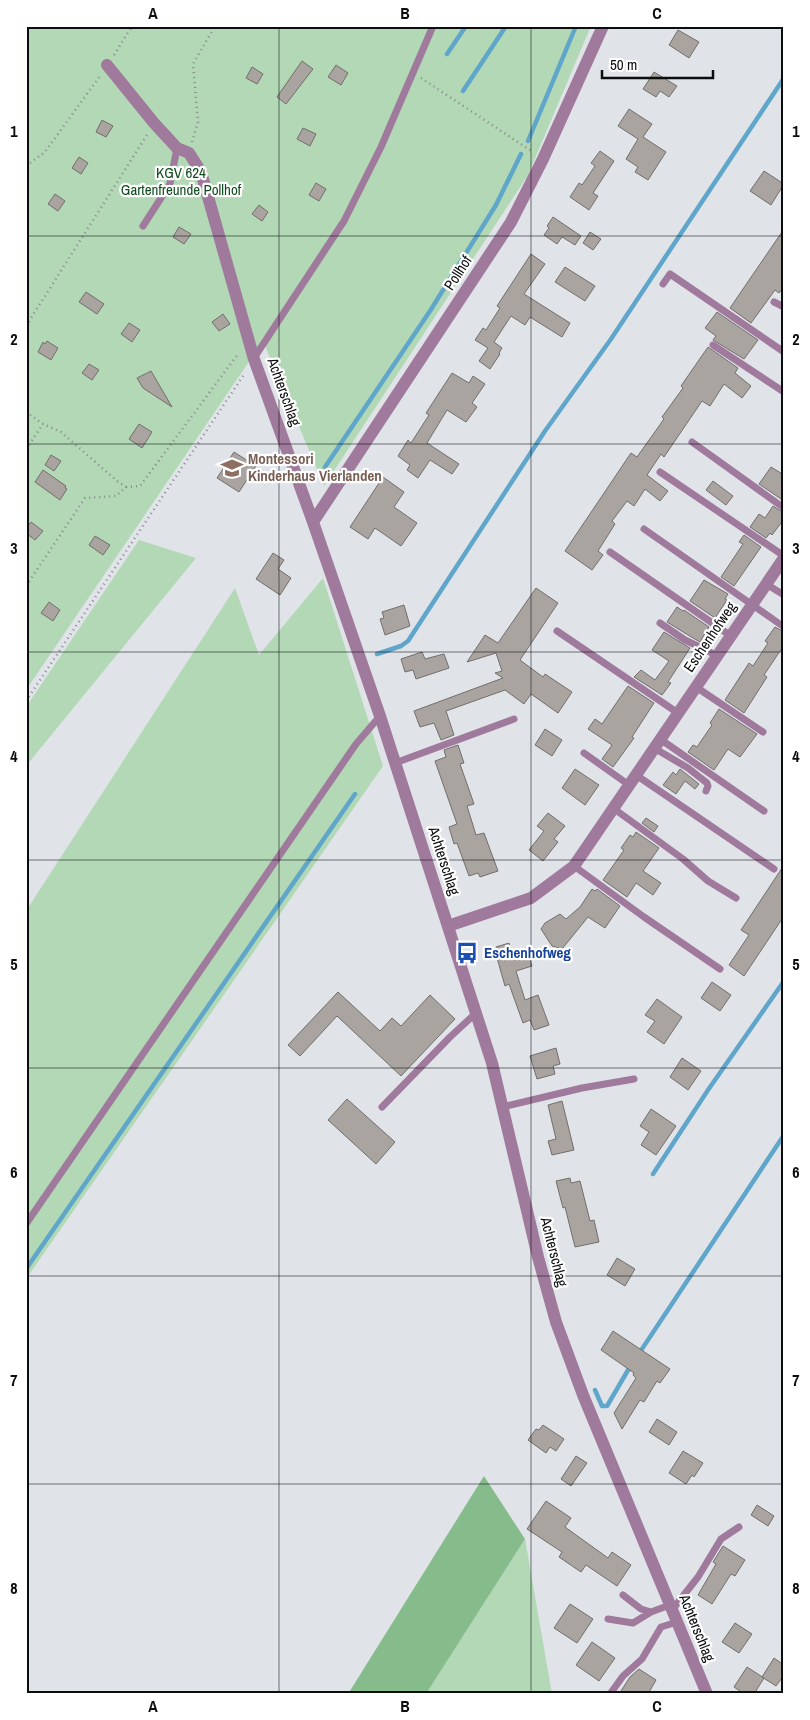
<svg xmlns="http://www.w3.org/2000/svg" width="810" height="1720" font-family="'Archivo Narrow',sans-serif">
  <rect width="100%" height="100%" fill="#e0e4e9"/>
  <path fill="#b2d8b5" d="M26 26H591L528 175 324 486 263 341 26 690Z
    M139 540 196 558 26 766V707Z
    M323 578 383 766 26 1279V911L235 588 259 655Z
    M525 1539 552 1694H426Z"/>
  <path fill="#86bc8c" d="M484 1476 525 1539 426 1694H348Z"/>
  <g fill="none" stroke-linecap="round" stroke-linejoin="round">
    <path stroke="#5fa6ca" stroke-width="4.5" d="M447 54 466 26
      M463 91 506 26
      M528 141 576 26
      M325 467 430 311 496 205 521 154
      M377 654 401 646 408 641 545 431 611 339 784 78
      M653 1174 708 1090 784 981
      M26 1269 355 794
      M638 1355 784 1135
      M595 1390 602 1406H607L631 1365"/>
  </g>
  <path fill="#aaa4a1" stroke="#736e6b" d="M678 30 699 42 689 58 669 45Z
    M302 61 313 69 286 104 277 97Z
    M336 65 348 73 341 85 328 77Z
    M252 67 263 74 257 84 246 78Z
    M654 72 677 86 669 97 660 91 656 97 643 89Z
    M629 109 652 124 643 137 666 152 648 180 635 172 638 167 626 159 638 139 618 126Z
    M102 120 113 126 106 137 96 132Z
    M303 128 316 134 310 146 297 139Z
    M600 151 614 161 593 193 598 196 589 210 570 197 579 183 582 185 595 166 591 163Z
    M79 157 88 163 81 174 72 168Z
    M764 171 784 184 771 205 750 191Z
    M316 183 326 189 319 201 309 195Z
    M55 194 65 201 58 211 48 204Z
    M259 205 268 212 262 221 252 214Z
    M553 217 581 236 575 245 562 237 557 244 544 235 549 228 547 226Z
    M179 227 191 234 184 244 173 237Z
    M784 229V286L779 293 775 290 751 323 730 308Z
    M590 232 601 239 593 250 583 243Z
    M531 254 545 264 524 294 570 323 562 337 530 317 525 325 511 316 494 342 502 348 499 353 500 354 490 369 479 361 488 348 475 340 483 328 486 330 500 308 497 306Z
    M565 267 595 286 585 301 555 282Z
    M86 292 104 304 97 314 79 302Z
    M717 312 758 340 744 359 713 340 716 336 705 328Z
    M223 314 230 324 219 331 212 322Z
    M129 323 140 330 132 342 121 334Z
    M47 341 58 348 51 360 38 352 43 342 45 344Z
    M708 347 738 368 735 373 751 386 742 398 724 384 710 406 702 401 664 457 661 454 647 475 668 491 660 501 645 489 634 506 627 501 612 521 615 524 598 551 603 555 592 570 565 551 631 453 637 457 664 419 662 417 683 388 681 386Z
    M89 364 99 370 92 380 82 373Z
    M151 371 172 407 143 388 137 378Z
    M452 373 469 383 473 376 485 384 472 403 477 407 466 422 447 410 427 443 459 464 452 474 430 460 418 478 407 470 410 465 398 456 408 440 411 443 429 415 426 413Z
    M139 424 152 432 142 448 129 439Z
    M234 452 256 466 239 492 217 478Z
    M51 455 61 461 54 471 45 465Z
    M771 467 784 475V501L759 484Z
    M43 470 66 486 65 488 67 489 60 500 35 482Z
    M383 477 404 492 394 507 417 523 401 546 375 528 368 539 350 527Z
    M713 481 733 496 726 505 706 490Z
    M773 506 784 513V519L772 535 770 533 766 538 750 527 759 514 765 518Z
    M31 522 43 531 35 540 26 533V528Z
    M744 535 761 547 734 586 721 577 743 544 739 542Z
    M95 536 110 545 103 555 89 545Z
    M273 553 284 560 278 569 291 578 280 595 256 579Z
    M704 580 728 594 725 599 727 600 715 618 690 601Z
    M536 588 558 603 520 660 543 677 545 674 572 692 558 713 531 694 524 704 505 690 446 711 454 735 441 740 434 723 420 727 414 711 503 678 495 673 502 671 496 653 467 662 485 635 498 643Z
    M49 602 60 610 53 621 41 613Z
    M404 605 410 626 385 635 380 619 384 618 382 612Z
    M677 607 683 611 684 610 709 627 700 642 688 635 667 622Z
    M775 627 784 632V645L764 675 767 677 744 713 725 700 749 663 753 666 768 643 765 641Z
    M664 632 690 648 668 682 671 683 662 695 634 677 641 670 655 680 669 661 652 650Z
    M422 652 425 659 444 654 449 668 416 679 413 670 405 672 401 659Z
    M628 686 654 703 632 737 634 738 613 767 602 759 612 745 588 729 595 719 602 724Z
    M719 709 757 734 740 757 728 749 714 770 688 752 693 745 697 747 712 725 710 723Z
    M545 729 562 740 552 756 535 745Z
    M458 745 464 763 460 764 474 804 467 806 476 835 484 833 498 871 480 877 478 873 469 876 457 843 454 844 449 827 457 824 435 761 446 757 444 750Z
    M575 769 599 785 585 805 562 788Z
    M680 769 699 784 695 789 685 781 676 794 663 785 673 772 676 775Z
    M548 813 565 826 554 839 558 842 543 861 529 850 544 831 537 826Z
    M646 818 658 826 654 832 642 823Z
    M636 832 659 848 643 871 661 883 653 895 636 883 627 897 603 880 624 850 621 848 630 835 633 837Z
    M784 865V916L744 976 729 965 749 935 741 930Z
    M592 889 595 891 597 889 620 906 605 928 588 917 562 949 552 946 541 929 545 923 560 914 566 919 580 907Z
    M509 943 512 952 526 948 532 966 516 971 525 1000 538 995 549 1025 534 1030 530 1020 523 1023 509 984 505 986 497 958 500 957 496 947Z
    M712 982 731 995 720 1011 701 998Z
    M338 992 380 1031 392 1018 401 1026 430 995 455 1019 401 1076 337 1016 300 1056 288 1045Z
    M657 999 682 1017 664 1044 647 1032 655 1021 645 1015Z
    M556 1048 560 1064 553 1066 555 1074 537 1079 530 1056Z
    M682 1058 701 1071 688 1090 670 1077Z
    M347 1099 395 1142 376 1164 328 1120Z
    M562 1101 574 1150 552 1155 548 1141 556 1139 548 1105Z
    M651 1109 676 1126 656 1155 641 1145 649 1132 640 1126Z
    M570 1178 571 1183 580 1181 590 1221 594 1220 599 1242 575 1247 565 1207 563 1208 556 1181Z
    M617 1258 635 1269 625 1286 607 1275Z
    M613 1331 670 1369 660 1383 657 1381 644 1402 640 1400 622 1429 614 1413 636 1378 633 1375 634 1373 601 1350Z
    M657 1419 677 1432 669 1445 649 1432Z
    M543 1425 564 1439 556 1451 550 1447 546 1453 528 1440 536 1429 539 1430Z
    M683 1451 703 1463 694 1477 692 1475 686 1484 669 1473Z
    M576 1456 587 1463 571 1486 561 1479Z
    M546 1501 571 1518 565 1527 608 1558 612 1552 631 1565 617 1586 586 1565 581 1572 559 1557 562 1552 527 1529Z
    M757 1505 774 1516 768 1526 751 1515Z
    M723 1546 745 1560 735 1576 731 1574 712 1604 698 1595 716 1564 713 1562Z
    M570 1604 593 1619 577 1643 554 1628Z
    M735 1623 752 1634 739 1653 722 1642Z
    M592 1642 615 1658 599 1681 576 1665Z
    M774 1658 784 1665V1675L776 1686 762 1677Z
    M747 1667 764 1678 754 1694H744L734 1687Z
    M639 1669 656 1680 648 1694H619L630 1677Z"/>
  <g fill="none" stroke-linecap="round" stroke-linejoin="round">
    <path stroke="#86898d" stroke-width="2.5" stroke-dasharray="1 4" stroke-linecap="butt" d="M114 55 132 26
      M421 78 533 152
      M192 142 198 122 193 64 215 26
      M26 166 45 152 100 76
      M26 326 147 135
      M26 412 43 424 61 432 117 481 126 487 116 496 85 498 26 586
      M26 449 43 424
      M126 487 140 486 238 354
      M26 701 245 373"/>
    <path stroke="#a07a9c" stroke-width="7" d="M143 226 170 184 177 148
      M663 284 670 274 784 352
      M774 302 784 307
      M713 345 784 392
      M254 358 344 221 381 147 433 26
      M692 442 784 508
      M660 472 784 556
      M644 529 784 627
      M610 552 731 636
      M766 584 784 595
      M660 623 685 640 708 651 717 656
      M557 631 678 713
      M696 687 763 732
      M660 739 764 811
      M654 748 688 768 707 783 708 786 706 791
      M584 753 629 785
      M395 763 514 719
      M636 775 774 869
      M613 808 683 859 708 881 736 898
      M574 866 644 917 720 969
      M382 1107 450 1037 476 1013
      M502 1107 582 1088 634 1079
      M26 1224 356 744 380 716
      M623 1595 641 1609 651 1612 670 1605
      M672 1610 698 1577 721 1539 739 1527
      M608 1619 633 1623 651 1612
      M610 1694 623 1676 642 1659 661 1627 677 1622"/>
    <path stroke="#a07a9c" stroke-width="12" d="M107 65 154 123 177 148 189 153 201 172 254 359 313 522 380 716 492 1063 538 1257 556 1322 583 1395 707 1694
      M313 522 511 222 543 159 603 26
      M448 926 531 898 574 866 784 558"/>
  </g>
  <path fill="none" stroke="#0c0d0f" stroke-width="1" stroke-opacity="0.55" d="M279 26V1694M531 26V1694M26 236H784M26 444H784M26 652H784M26 860H784M26 1068H784M26 1276H784M26 1484H784"/>
  <defs>
    <g id="school-bare" transform="scale(1.725)"><path d="M0-5L7-2L0 1L-7-2ZM-4 1L0 2.5L4 1V4Q0 6-4 4Z" fill="#8d6e63" stroke="#fff" stroke-width="2.5" paint-order="stroke"/></g>
    <g id="bus-bare" transform="scale(1.725)"><path d="M-5-6H5V4H4V6H2V4H-2V6H-4V4H-5ZM-3.5-4V0h7V-4ZM-3.5 1.2v1.5H-2V1.2ZM2 1.2v1.5H3.5V1.2Z" fill="#1a4fb4" stroke="#fff" stroke-width="2.5" paint-order="stroke"/></g>
  </defs>
  <g fill-rule="evenodd">
    <use href="#school-bare" x="232" y="468"/>
    <use href="#bus-bare" x="467" y="953"/>
  </g>
  <g text-anchor="middle" stroke-width="4.5" stroke-linejoin="round" paint-order="stroke">
    <g font-size="15" fill="#104c1e" stroke="#fff">
      <text x="181" y="178">KGV 624<tspan x="181" dy="17">Gartenfreunde Pollhof</tspan></text>
    </g>
    <g font-size="15" fill="#0c0d0f" stroke="#fff">
      <text transform="translate(458 273) rotate(-57)" y="5">Pollhof</text>
      <text transform="translate(284 392) rotate(70)" y="5">Achterschlag</text>
      <text transform="translate(710 637) rotate(-56)" y="5">Eschenhofweg</text>
      <text transform="translate(444 861) rotate(72)" y="5">Achterschlag</text>
      <text transform="translate(554 1252) rotate(76)" y="5">Achterschlag</text>
      <text transform="translate(697 1628) rotate(68)" y="5">Achterschlag</text>
    </g>
    <g font-size="15" font-weight="bold" fill="#785e54" stroke="#fff" text-anchor="start">
      <text x="248" y="464">Montessori<tspan x="248" dy="17">Kinderhaus Vierlanden</tspan></text>
    </g>
    <g font-size="15" font-weight="bold" fill="#164399" stroke="#fff" text-anchor="start">
      <text x="484" y="958">Eschenhofweg</text>
    </g>
  </g>
  <rect width="810" height="1720" fill="none" stroke="#ffffff" stroke-width="55"/>
  <path d="M602 70v8h111v-8" fill="none" stroke="#0c0d0f" stroke-width="2.5"/>
  <text x="610" y="70" font-size="15" fill="#0c0d0f" stroke="#ffffff" stroke-width="4" paint-order="stroke">50 m</text>
  <rect x="28" y="28" width="754" height="1664" fill="none" stroke="#0c0d0f" stroke-width="2"/>
  <g font-size="16" text-anchor="middle" font-weight="bold" fill="#0c0d0f">
    <text x="153" y="19">A</text>
    <text x="405" y="19">B</text>
    <text x="657" y="19">C</text>
    <text x="14" y="137">1</text>
    <text x="796" y="137">1</text>
    <text x="14" y="345">2</text>
    <text x="796" y="345">2</text>
    <text x="14" y="554">3</text>
    <text x="796" y="554">3</text>
    <text x="14" y="762">4</text>
    <text x="796" y="762">4</text>
    <text x="14" y="970">5</text>
    <text x="796" y="970">5</text>
    <text x="14" y="1178">6</text>
    <text x="796" y="1178">6</text>
    <text x="14" y="1386">7</text>
    <text x="796" y="1386">7</text>
    <text x="14" y="1594">8</text>
    <text x="796" y="1594">8</text>
    <text x="153" y="1712">A</text>
    <text x="405" y="1712">B</text>
    <text x="657" y="1712">C</text>
  </g>
</svg>
